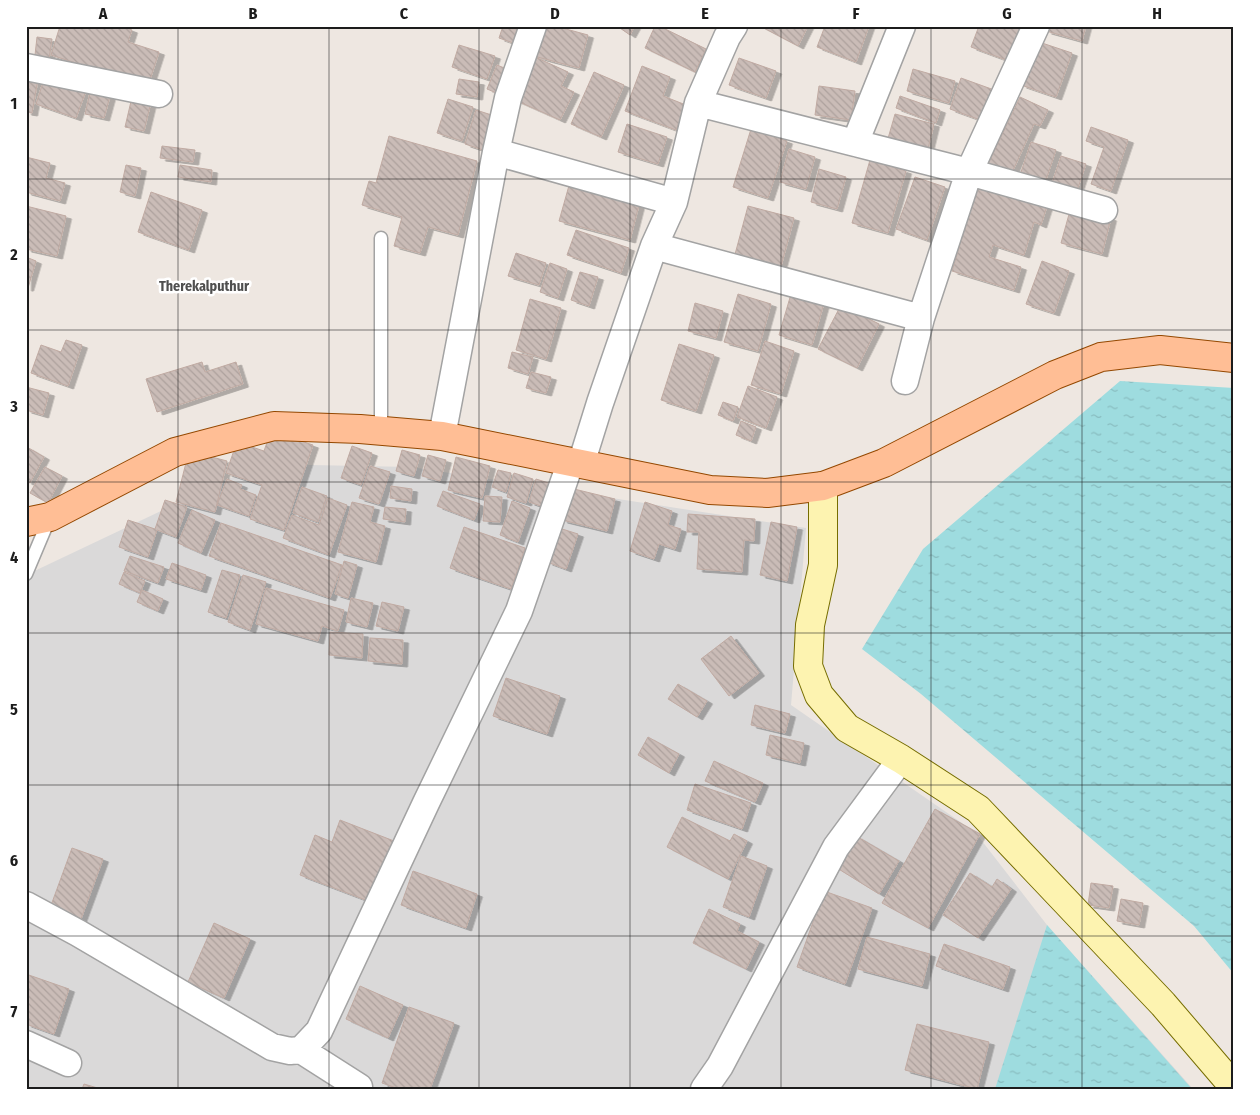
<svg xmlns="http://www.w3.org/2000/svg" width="1260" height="1115" font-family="'Fira Sans Condensed',sans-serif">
  <defs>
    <pattern id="water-ripples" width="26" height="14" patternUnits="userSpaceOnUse" patternTransform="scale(1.25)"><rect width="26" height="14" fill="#9edcdf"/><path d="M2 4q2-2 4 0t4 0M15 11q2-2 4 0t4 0" fill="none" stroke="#88bcbf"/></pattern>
    <pattern id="building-back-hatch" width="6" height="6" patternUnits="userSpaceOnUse" patternTransform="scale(1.25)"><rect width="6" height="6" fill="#cabcb7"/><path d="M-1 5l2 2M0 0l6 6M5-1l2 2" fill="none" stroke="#ada19d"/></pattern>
    <filter id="shadow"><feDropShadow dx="5.5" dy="3" stdDeviation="0" flood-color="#0004"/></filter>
  </defs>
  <rect width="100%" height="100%" fill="#eee7e1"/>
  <path fill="#dad9d9" d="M260 464 411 467 806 528 791 705 975 832 1047 925 1193 1089H26V575Z"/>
  <path fill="url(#water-ripples)" d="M1120 381 1234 388V974L1194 926 921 694 862 649 923 549Z
    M1047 925 1192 1089H1193H995Z"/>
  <path fill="url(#building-back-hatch)" stroke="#c0aaa2" filter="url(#shadow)" d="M60 26H121L132 30 128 42 159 52 148 86 51 55Z
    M503 26H528L522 46 499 38Z
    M537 26H555L588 35 579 68 530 55Z
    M617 26H635L630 35Z
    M655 26H659L706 49 695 72 645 48Z
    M760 26H808L798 46Z
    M825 26H869L856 62 817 47Z
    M979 26H1022L1009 61 971 47Z
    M1048 26H1086L1082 41 1046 31Z
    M37 37 52 39 48 66 34 64Z
    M1036 41 1072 53 1056 97 1021 85Z
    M459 45 495 56 487 79 452 67Z
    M535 57 568 72 561 86 574 92 560 120 515 100Z
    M739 58 776 71 766 98 729 85Z
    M497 65 514 72 504 96 487 89Z
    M642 66 670 77 663 96 686 105 676 130 625 111Z
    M913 69 955 81 949 103 907 91Z
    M26 72 39 74 32 113 26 112Z
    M594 72 624 85 601 137 571 124Z
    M45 76 87 88 76 118 36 104Z
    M961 78 997 91 986 122 950 109Z
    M459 79 479 82 477 97 456 94Z
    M92 84 112 89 104 118 85 114Z
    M819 86 855 91 851 120 815 115Z
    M900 96 940 110 936 123 896 108Z
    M132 97 151 102 144 131 125 127Z
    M1020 97 1048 110 1040 126 1034 124 1011 175 988 164Z
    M448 99 473 107 462 141 437 133Z
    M476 110 501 118 489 152 465 144Z
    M895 114 934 124 927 153 887 142Z
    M627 124 667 137 658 164 618 152Z
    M1091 127 1128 140 1111 191 1091 184 1104 147 1086 141Z
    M751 129 787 141 768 198 733 187Z
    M389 136 477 161 458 235 428 227 420 253 394 246 402 217 362 205 369 181 376 183Z
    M1031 142 1056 150 1046 180 1021 172Z
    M162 146 195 150 193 162 160 158Z
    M789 149 815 157 806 189 780 182Z
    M1061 156 1086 164 1076 194 1051 186Z
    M26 157 50 163 46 178 65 183 60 201 26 192Z
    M870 160 906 171 888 233 852 223Z
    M126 165 141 168 135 196 120 192Z
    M180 165 212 170 211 182 178 177Z
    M819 169 846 177 837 209 811 202Z
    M915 177 945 187 927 240 896 229Z
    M980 179 1048 203 1041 225 1034 222 1024 255 993 245 989 257 1021 267 1014 290 952 271Z
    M570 182 640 201 630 240 559 221Z
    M151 192 202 210 189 250 138 232Z
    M26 206 66 216 57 256 26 249Z
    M748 206 794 218 780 270 734 258Z
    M1071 207 1111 218 1102 254 1061 243Z
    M576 230 629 248 621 273 567 255Z
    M516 253 546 263 539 285 508 276Z
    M26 257 36 261 28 288H26Z
    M1042 261 1069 271 1054 313 1026 304Z
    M550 263 567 269 558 298 540 292Z
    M580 272 598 277 589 306 571 300Z
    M738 294 771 304 758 351 724 342Z
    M791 294 824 303 812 345 779 335Z
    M530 299 561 308 546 359 516 350Z
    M695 303 723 311 716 338 688 331Z
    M841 305 879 324 857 368 818 349Z
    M66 340 82 345 68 386 31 373 41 345 61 352Z
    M765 341 794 351 781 394 751 385Z
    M679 344 714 355 696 411 661 400Z
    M512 352 533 357 528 374 508 368Z
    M202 362 205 372 236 362 243 384 157 412 146 379Z
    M531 372 551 377 546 393 526 388Z
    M748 386 777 397 766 428 737 417Z
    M26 387 49 393 43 415 26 410Z
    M723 402 738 407 733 421 718 415Z
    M741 421 756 427 751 441 736 435Z
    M271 431 313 445 284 530 250 519 262 485 226 473 237 442 264 451Z
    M352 446 372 453 361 485 341 478Z
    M27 447 44 457 30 483 26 481Z
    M402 450 420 455 414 476 396 471Z
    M189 451 227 461 215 512 176 502Z
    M428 455 446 460 440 481 422 476Z
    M456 457 490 466 482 498 448 490Z
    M370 466 390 472 379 504 359 498Z
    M45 467 62 476 48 503 30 493Z
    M498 470 511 473 506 492 492 487Z
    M514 473 533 479 526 503 507 497Z
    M227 479 242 485 240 489 256 495 249 516 217 505Z
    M536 479 555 485 547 508 529 502Z
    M391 486 412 489 411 501 390 498Z
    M302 487 327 496 318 522 293 513Z
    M570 488 615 499 607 531 562 520Z
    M443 491 480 504 474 520 437 506Z
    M485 496 502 497 500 522 483 521Z
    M328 498 347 505 329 555 283 538 292 515 319 525Z
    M165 500 187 507 176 537 157 530 148 557 119 547 128 520 155 529Z
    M512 501 530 508 518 542 500 535Z
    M352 502 374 507 370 522 385 526 376 562 338 552Z
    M645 502 672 511 668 525 681 529 675 549 659 544 654 559 630 551Z
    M385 507 406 509 405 522 383 519Z
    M192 510 215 520 201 553 178 543Z
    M688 514 755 519 754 541 744 540 742 572 697 569 699 532H687Z
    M771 522 797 527 787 581 760 575Z
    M221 523 342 565 330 598 209 556Z
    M464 527 525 548 511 589 450 568Z
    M559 528 578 534 566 569 547 562Z
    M130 556 164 567 158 583 124 571Z
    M344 561 357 565 348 598 335 594Z
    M172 563 206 575 201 590 166 579Z
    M222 570 240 575 226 618 208 612Z
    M124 572 145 581 140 593 119 584Z
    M243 575 266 582 250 630 228 622Z
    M266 588 344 610 338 631 322 626 318 641 256 624Z
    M142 590 163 599 158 611 137 602Z
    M351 598 373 603 367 627 346 622Z
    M382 602 404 607 398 631 376 626Z
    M330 632 363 634 362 658 329 655Z
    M731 636 759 673 729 696 701 659Z
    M370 638 403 640 402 664 368 661Z
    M506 678 560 696 547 734 493 716Z
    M678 684 707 701 697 717 668 699Z
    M755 705 790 714 785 733 751 725Z
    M770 735 804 743 800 763 766 755Z
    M648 737 679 754 669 773 638 755Z
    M714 761 763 783 755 802 705 781Z
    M695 784 751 803 742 829 687 810Z
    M935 809 980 834 928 928 882 903Z
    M682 817 730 841 734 834 747 841 728 879 667 847Z
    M340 820 394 841 371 902 300 875 315 835 332 842Z
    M856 836 899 861 879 894 837 868Z
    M72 848 103 859 81 919 50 908Z
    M741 856 767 866 749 917 723 907Z
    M413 871 477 894 466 928 401 905Z
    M970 873 992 887 997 879 1011 889 978 938 943 915Z
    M1091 883 1113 886 1109 908 1088 905Z
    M824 891 872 908 845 984 797 967Z
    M1121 899 1143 903 1139 925 1117 921Z
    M709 909 740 924 737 931 759 942 746 969 693 943Z
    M214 923 250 939 224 998 188 982Z
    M867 937 930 954 922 986 858 969Z
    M944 944 1010 967 1003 989 936 966Z
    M26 974 69 989 54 1034 26 1024Z
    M360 986 403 1005 388 1038 346 1019Z
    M409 1007 454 1023 430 1089H399L382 1083Z
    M917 1024 989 1042 977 1089 905 1070Z
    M84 1084 101 1089H82Z"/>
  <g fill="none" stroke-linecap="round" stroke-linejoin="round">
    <g stroke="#a3a3a3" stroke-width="15">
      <path id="lane" d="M381 238V431
        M26 574 50 517"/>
    </g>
    <g stroke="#a3a3a3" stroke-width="29">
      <path id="street" d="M26 67 159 94
        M698 103 969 172 1104 210
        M855 143 902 26
        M496 152 674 202
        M654 246 921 318
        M905 381 921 318 969 172 1036 26
        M442 436 496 152 508 98 533 26
        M581 464 600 403 654 246 674 202 698 103 727 37 734 26
        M26 905 78 933 272 1047 290 1051 301 1050 319 1031 426 803 519 611 571 461
        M26 1044 68 1063
        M301 1050 359 1087
        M704 1089 720 1066 836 847 901 759"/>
    </g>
    <g stroke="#766d00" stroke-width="30">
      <path id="secondary" d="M823 486V565L810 625 808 666 819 695 847 728 901 759 978 809 1163 1004 1234 1087"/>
    </g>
    <g stroke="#944800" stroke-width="30">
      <path id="primary" d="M26 522 50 517 175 452 274 426 360 429 442 436 710 490 767 493 823 486 884 463 1055 375 1101 357 1160 350 1234 358"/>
    </g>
    <use href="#lane" stroke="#fff" stroke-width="12"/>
    <use href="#street" stroke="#fff" stroke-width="26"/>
    <use href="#secondary" stroke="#fdf3b0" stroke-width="28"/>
    <use href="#primary" stroke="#ffbe95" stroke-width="28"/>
  </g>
  <path fill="none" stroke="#1c1c1c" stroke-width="1" stroke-opacity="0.55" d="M178 26V1089M329 26V1089M479 26V1089M630 26V1089M781 26V1089M931 26V1089M1082 26V1089M26 179H1234M26 330H1234M26 482H1234M26 633H1234M26 785H1234M26 936H1234"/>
  <g text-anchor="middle" stroke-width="5" stroke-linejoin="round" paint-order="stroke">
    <g font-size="14" font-weight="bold" fill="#4f4f4f" stroke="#fff">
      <text x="204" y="291">Therekalputhur</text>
    </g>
  </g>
  <rect width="1260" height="1115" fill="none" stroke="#ffffff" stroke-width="55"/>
  <rect x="28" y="28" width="1204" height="1060" fill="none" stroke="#1c1c1c" stroke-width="2"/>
  <g font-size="16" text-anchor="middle" font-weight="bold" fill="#1c1c1c">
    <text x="103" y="19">A</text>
    <text x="253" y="19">B</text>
    <text x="404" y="19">C</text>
    <text x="555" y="19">D</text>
    <text x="705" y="19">E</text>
    <text x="856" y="19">F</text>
    <text x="1007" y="19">G</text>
    <text x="1157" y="19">H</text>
    <text x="14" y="109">1</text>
    <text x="14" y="260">2</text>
    <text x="14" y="412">3</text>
    <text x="14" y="563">4</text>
    <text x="14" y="715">5</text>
    <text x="14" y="866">6</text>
    <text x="14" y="1017">7</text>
  </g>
</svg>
